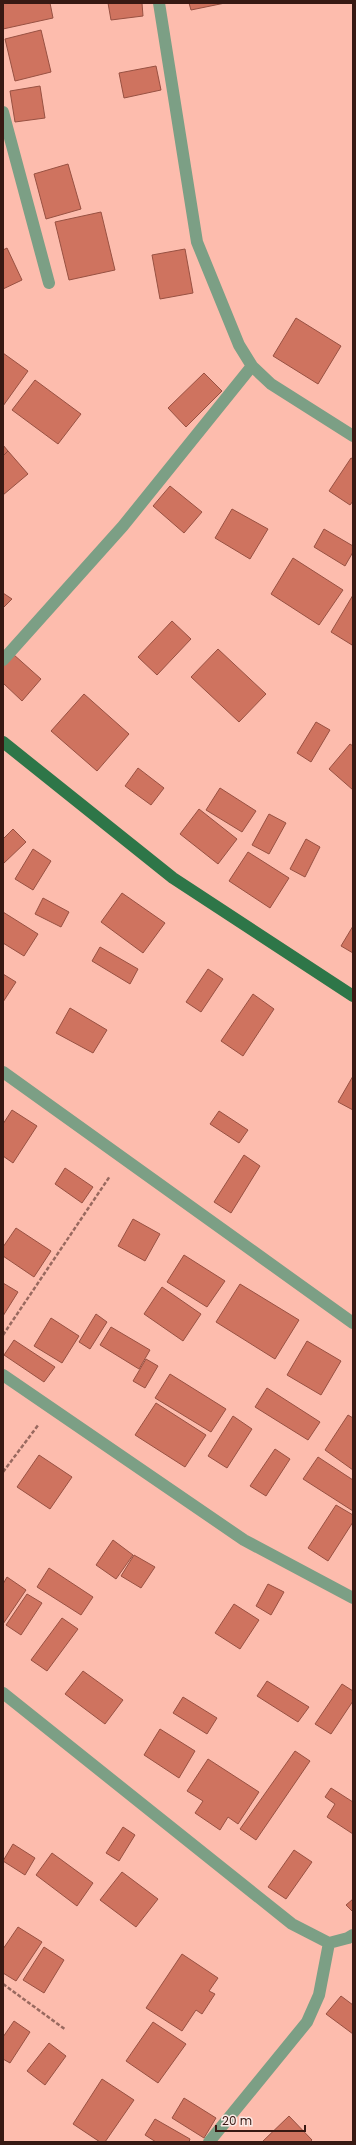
<svg xmlns="http://www.w3.org/2000/svg" width="356" height="2145" font-family="Poppins,sans-serif">
  <rect width="100%" height="100%" fill="#fdbcad"/>
  <path fill="#cf735f" stroke="#985142" d="M3 3H50L53 18 3 29Z
    M108 3H142L143 16 111 20Z
    M189 3H225L191 10Z
    M41 30 51 72 15 81 5 39Z
    M156 66 161 90 124 98 119 73Z
    M40 86 45 118 15 122 10 91Z
    M68 164 81 209 46 219 34 174Z
    M101 212 115 270 69 280 55 222Z
    M7 248 22 280 3 289V250Z
    M185 249 193 293 160 299 152 255Z
    M296 318 341 346 318 384 273 356Z
    M3 353 28 371 3 406Z
    M204 373 222 391 186 427 168 408Z
    M35 380 81 414 58 444 12 410Z
    M3 445 8 451 3 456Z
    M8 451 28 474 3 495V456Z
    M351 458 353 459V501L350 505 329 491Z
    M170 486 202 512 184 533 153 506Z
    M232 509 268 529 250 559 215 538Z
    M324 529 353 546V552L345 566 314 547Z
    M293 558 343 590 319 625 271 594Z
    M3 593 12 599 3 608Z
    M353 595V643L352 645 331 632Z
    M172 621 191 639 157 675 138 657Z
    M218 649 266 694 239 722 191 677Z
    M13 654 41 679 22 701 3 683V665Z
    M84 694 129 734 97 771 51 731Z
    M316 722 330 730 311 762 297 753Z
    M350 744 353 746V790L329 769Z
    M138 768 164 788 151 805 125 786Z
    M220 788 256 811 242 832 206 810Z
    M199 809 237 839 218 864 180 834Z
    M269 814 286 823 269 854 252 845Z
    M13 829 26 842 3 864V839Z
    M306 839 320 847 305 877 290 869Z
    M33 849 51 861 33 890 15 879Z
    M248 852 289 878 270 908 229 881Z
    M122 893 165 923 143 953 101 922Z
    M43 898 69 912 61 927 35 914Z
    M3 912 38 934 24 956 3 943Z
    M353 926V953L341 946Z
    M100 947 138 969 130 984 92 961Z
    M208 969 223 979 201 1012 186 1002Z
    M3 974 16 982 3 1002Z
    M253 994 274 1009 243 1056 221 1041Z
    M70 1008 107 1030 93 1053 56 1033Z
    M353 1076V1110L338 1102Z
    M12 1110 37 1126 13 1163 3 1156V1124Z
    M219 1111 248 1130 239 1143 210 1124Z
    M244 1155 260 1166 231 1213 214 1202Z
    M65 1168 93 1187 82 1203 55 1184Z
    M133 1219 160 1234 145 1261 118 1246Z
    M16 1228 51 1251 34 1277 3 1256V1247Z
    M184 1255 225 1281 207 1307 167 1282Z
    M3 1283 18 1292 3 1316Z
    M240 1284 299 1320 275 1359 216 1322Z
    M162 1287 201 1314 183 1341 144 1314Z
    M96 1314 107 1322 90 1349 79 1342Z
    M51 1318 79 1336 62 1363 34 1346Z
    M111 1327 150 1350 139 1369 100 1345Z
    M14 1340 55 1367 44 1382 4 1355Z
    M307 1341 341 1361 321 1395 287 1375Z
    M146 1359 158 1366 145 1388 133 1381Z
    M170 1374 226 1409 211 1432 155 1398Z
    M267 1388 320 1422 308 1440 255 1407Z
    M156 1403 206 1435 185 1467 135 1435Z
    M348 1415 353 1418V1470L325 1450Z
    M233 1416 252 1429 227 1468 208 1456Z
    M275 1449 290 1459 266 1496 250 1486Z
    M39 1455 72 1477 50 1509 17 1487Z
    M318 1457 353 1480V1511L303 1479Z
    M336 1505 353 1515V1522L328 1561 308 1548Z
    M113 1540 133 1555 116 1579 96 1565Z
    M134 1555 155 1567 141 1588 121 1576Z
    M49 1568 93 1597 81 1615 37 1587Z
    M7 1577 26 1590 3 1624V1584Z
    M268 1584 284 1592 271 1615 256 1606Z
    M27 1594 42 1603 21 1635 6 1625Z
    M234 1604 259 1620 240 1649 215 1633Z
    M62 1618 78 1629 47 1671 31 1660Z
    M83 1671 123 1700 105 1724 65 1694Z
    M267 1681 309 1707 298 1722 257 1696Z
    M342 1684 353 1691V1701L331 1734 315 1724Z
    M183 1697 217 1718 207 1734 173 1713Z
    M160 1729 195 1751 179 1778 144 1755Z
    M295 1751 310 1761 256 1840 240 1829Z
    M208 1759 259 1792 238 1824 228 1817 220 1830 195 1813 203 1801 187 1791Z
    M331 1788 353 1802V1834L327 1817 335 1804 325 1797Z
    M123 1827 135 1835 119 1861 106 1853Z
    M13 1844 35 1858 25 1875 3 1861Z
    M294 1850 312 1862 286 1899 268 1887Z
    M52 1853 93 1883 77 1906 36 1875Z
    M122 1872 158 1899 136 1927 100 1900Z
    M353 1899V1912L346 1905Z
    M18 1927 42 1942 16 1981 3 1973V1949Z
    M44 1947 64 1960 44 1993 23 1980Z
    M182 1954 218 1978 209 1991 215 1994 202 2014 196 2010 182 2031 146 2008Z
    M341 1996 353 2005V2034L326 2014Z
    M14 2021 30 2032 10 2063 3 2059V2037Z
    M153 2022 186 2044 158 2083 126 2061Z
    M49 2043 66 2056 45 2085 27 2071Z
    M102 2079 134 2100 105 2142H100L73 2124Z
    M184 2098 216 2118 204 2138 172 2118Z
    M289 2116 312 2140 310 2142H262Z
    M155 2119 190 2139 189 2142H156L145 2135Z"/>
  <g fill="none" stroke-linecap="round" stroke-linejoin="round">
    <path stroke="#99695f" stroke-width="2.5" stroke-dasharray="4 2" stroke-linecap="butt" d="M3 1335 110 1176
      M3 1472 39 1424
      M3 1984 66 2030"/>
    <path stroke="#7c9f85" stroke-width="12" d="M159 3 197 242 239 345 252 366 271 384 353 436
      M3 112 49 283
      M3 660 123 526 252 366
      M3 1072 353 1323
      M3 1375 244 1540 353 1598
      M3 1693 292 1924 329 1943 348 1938 353 1935
      M209 2142 307 2022 319 1995 329 1943"/>
    <path stroke="#2e7648" stroke-width="12" d="M3 742 173 878 353 996"/>
  </g>
  <rect width="356" height="2145" fill="none" stroke="#371913" stroke-width="8"/>
  <path d="M216 2125v6h89v-6" fill="none" stroke="#371913" stroke-width="2"/>
  <text x="222" y="2125" font-size="12" fill="#371913" stroke="#fceae6" stroke-width="3" paint-order="stroke">20 m</text>
</svg>
